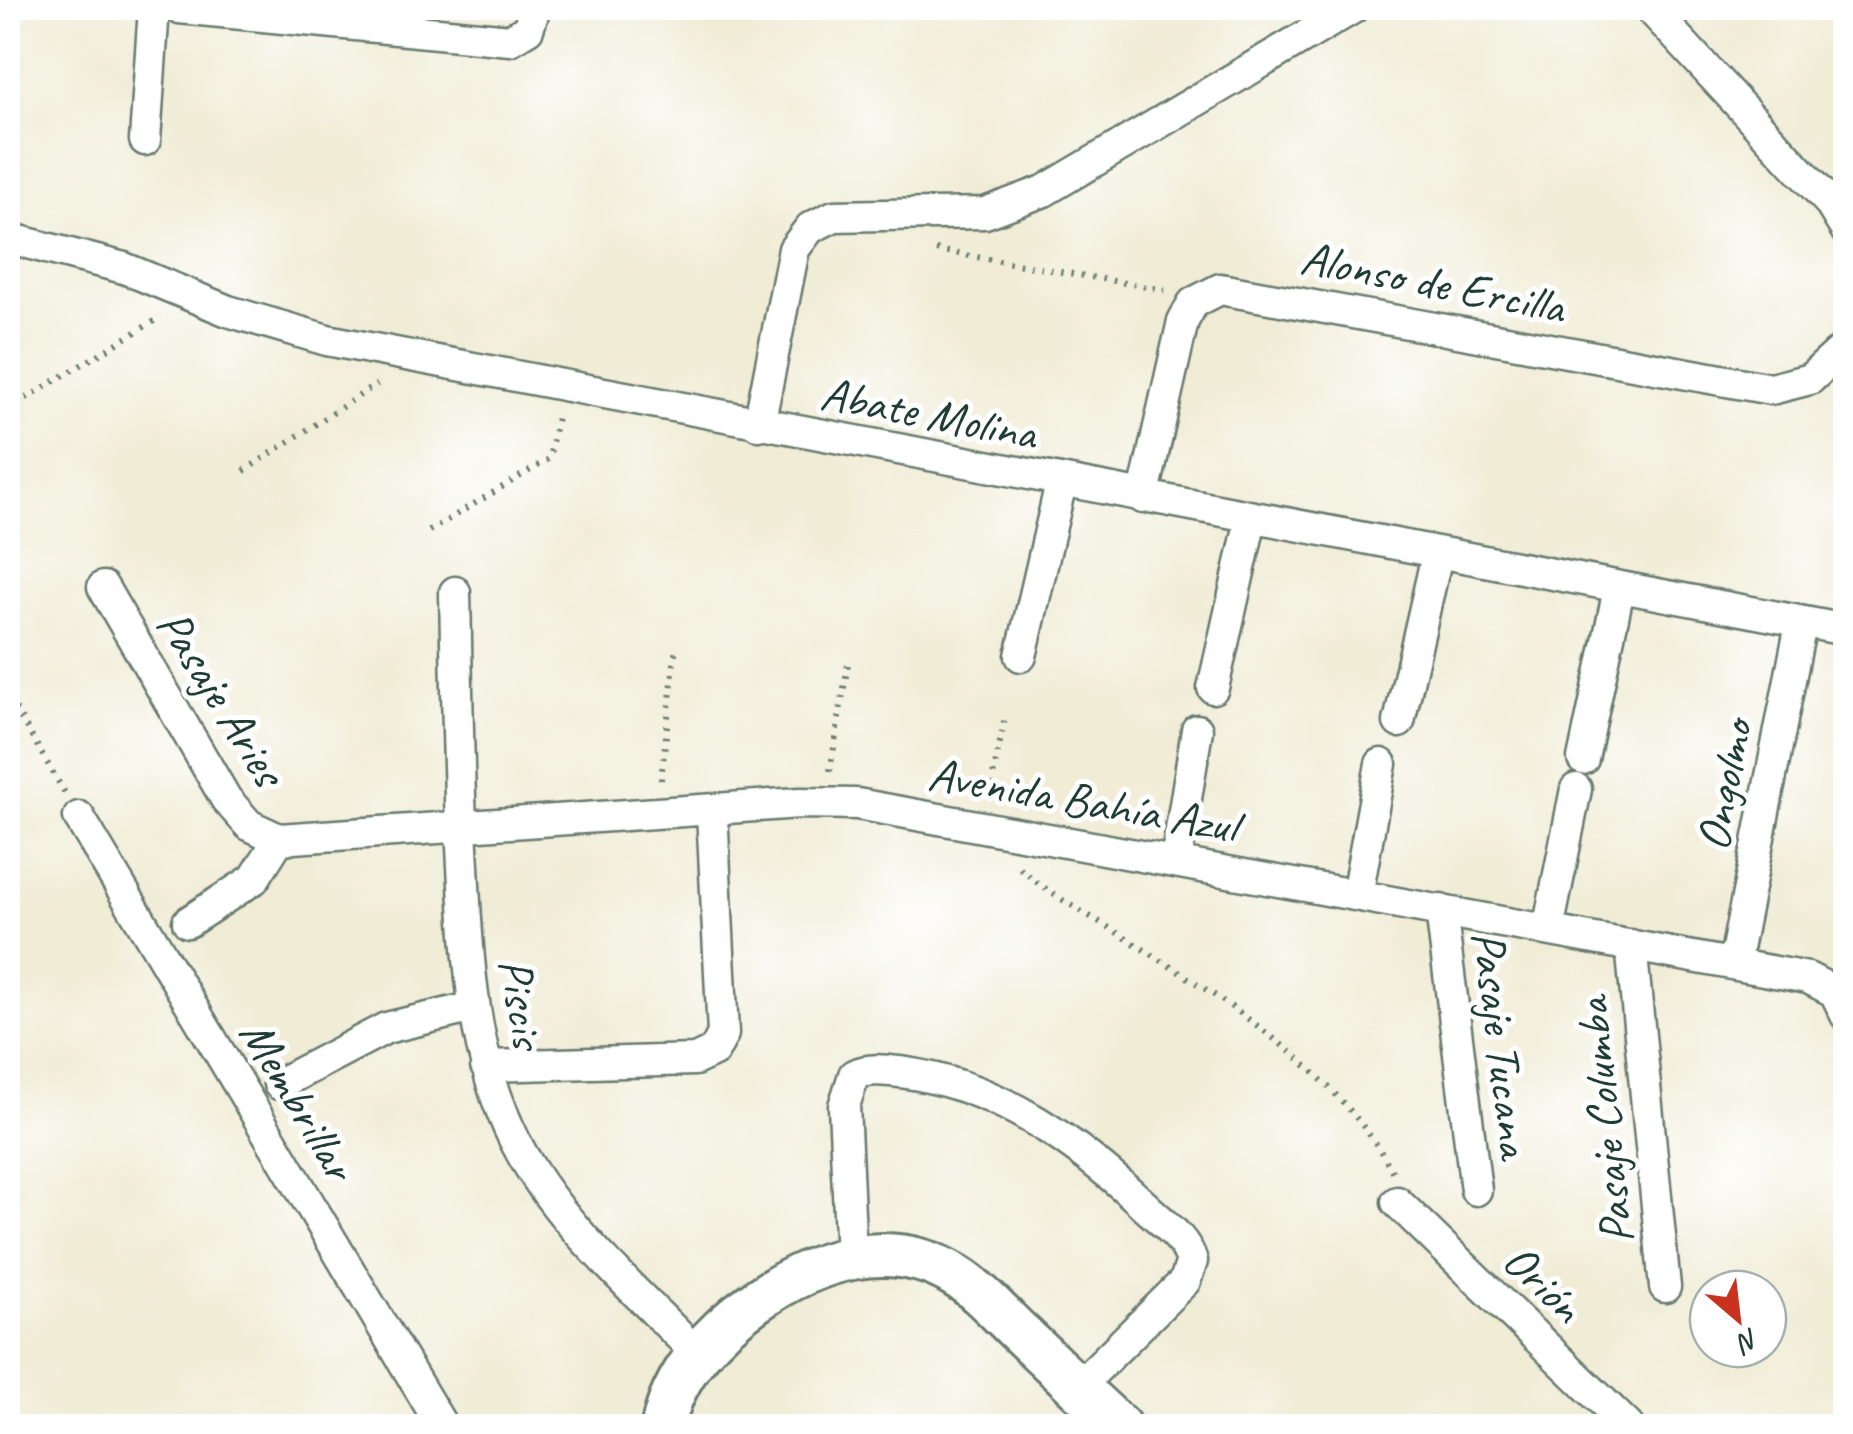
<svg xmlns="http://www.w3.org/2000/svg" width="1853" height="1434" font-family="Caveat,sans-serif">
  <rect width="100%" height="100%" fill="#fff"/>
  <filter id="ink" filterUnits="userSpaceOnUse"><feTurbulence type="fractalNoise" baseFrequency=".01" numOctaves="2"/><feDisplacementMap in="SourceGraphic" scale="20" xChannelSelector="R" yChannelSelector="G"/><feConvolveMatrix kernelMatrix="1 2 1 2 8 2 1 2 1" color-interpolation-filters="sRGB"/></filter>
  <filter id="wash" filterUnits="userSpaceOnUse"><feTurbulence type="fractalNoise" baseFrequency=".0048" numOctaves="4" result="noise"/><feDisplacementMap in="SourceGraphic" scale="40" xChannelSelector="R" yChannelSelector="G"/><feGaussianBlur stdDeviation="2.25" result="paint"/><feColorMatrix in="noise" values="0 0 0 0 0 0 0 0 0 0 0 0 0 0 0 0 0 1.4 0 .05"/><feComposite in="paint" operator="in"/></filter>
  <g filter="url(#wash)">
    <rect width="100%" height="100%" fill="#f0ecd6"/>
  </g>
  <g filter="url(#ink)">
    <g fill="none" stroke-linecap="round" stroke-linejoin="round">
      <g stroke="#687a6d" stroke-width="35">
        <path id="street" d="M179 8 510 40 528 29 535 8
          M1650 8 1829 202 1846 230
          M145 140 154 8
          M8 238 124 268 228 311 327 340 1846 630
          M759 425 794 249 810 228 834 216 985 213 1044 191 1353 8
          M1143 498 1183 321 1193 303 1220 289 1771 389 1810 379 1846 346
          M103 587 226 799 249 825 279 839 800 803 857 804 1808 978 1835 992 1846 1015
          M455 592C457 683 458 775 463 866 468 961 472 1055 515 1141 557 1224 635 1289 698 1355
          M1021 656 1061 483
          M1213 688 1251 519
          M1399 722 1437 555
          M1583 759 1619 589
          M79 817 442 1426
          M1176 861 1197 730
          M1357 895 1381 764
          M1441 910 1476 1190
          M188 922 254 879 279 839
          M1548 930 1576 789
          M1631 945 1665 1287
          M1734 964 1801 624
          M486 1066 695 1060 714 1051 723 1034 712 811
          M279 1084 386 1028 474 1007
          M1397 1202 1628 1426
          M851 1257 844 1106 854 1075C870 1067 890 1071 907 1073 1002 1087 1079 1144 1147 1208 1164 1224 1185 1238 1192 1261L1185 1281 1078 1387"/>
      </g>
      <g stroke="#687a6d" stroke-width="48">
        <path id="secondary" d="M663 1426C673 1374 713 1331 756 1301 815 1260 890 1235 956 1276 979 1290 999 1313 1019 1332 1052 1363 1085 1395 1119 1426"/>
      </g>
      <path stroke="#687a6d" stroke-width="6" stroke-dasharray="2.5 8" stroke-linecap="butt" d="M936 250 1165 290
        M8 409 161 317
        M244 471 377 384
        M429 531 549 459 557 417
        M8 703H12L65 793
        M830 771 848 664
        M661 780 676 645
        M989 795 1006 713
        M1020 868C1048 894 1084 912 1116 932 1214 994 1338 1067 1393 1173"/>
      <use href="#street" stroke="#fff" stroke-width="30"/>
      <use href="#secondary" stroke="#fff" stroke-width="42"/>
    </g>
  </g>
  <g text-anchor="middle" stroke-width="10" stroke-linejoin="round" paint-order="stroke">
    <g font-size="48" fill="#1f3d34" stroke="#fff">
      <text transform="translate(1433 281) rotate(11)" y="17">Alonso de Ercilla</text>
      <text transform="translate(929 412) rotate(11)" y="17">Abate Molina</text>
      <text transform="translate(222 697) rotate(58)" y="17">Pasaje Aries</text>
      <text transform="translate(1723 785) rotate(-79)" y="17">Ongolmo</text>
      <text transform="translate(1083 799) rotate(10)" y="17">Avenida Bahía Azul</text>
      <text transform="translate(523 1003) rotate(81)" y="17">Piscis</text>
      <text transform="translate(1503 1044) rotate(83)" y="17">Pasaje Tucana</text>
      <text transform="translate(299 1099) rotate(59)" y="17">Membrillar</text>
      <text transform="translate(1603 1121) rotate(-96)" y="17">Pasaje Columba</text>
      <text transform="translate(1544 1282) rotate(44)" y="17">Orión</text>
    </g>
  </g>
  <rect width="1853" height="1434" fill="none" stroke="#fff" stroke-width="40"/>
  <g transform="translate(1738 1319) rotate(152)"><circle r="48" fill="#ffffff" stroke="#a5b1ae" stroke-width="2.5"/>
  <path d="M0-8L18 38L0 25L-18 38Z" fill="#c8321e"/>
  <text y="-15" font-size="28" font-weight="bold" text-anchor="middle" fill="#1f3d34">N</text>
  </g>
</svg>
